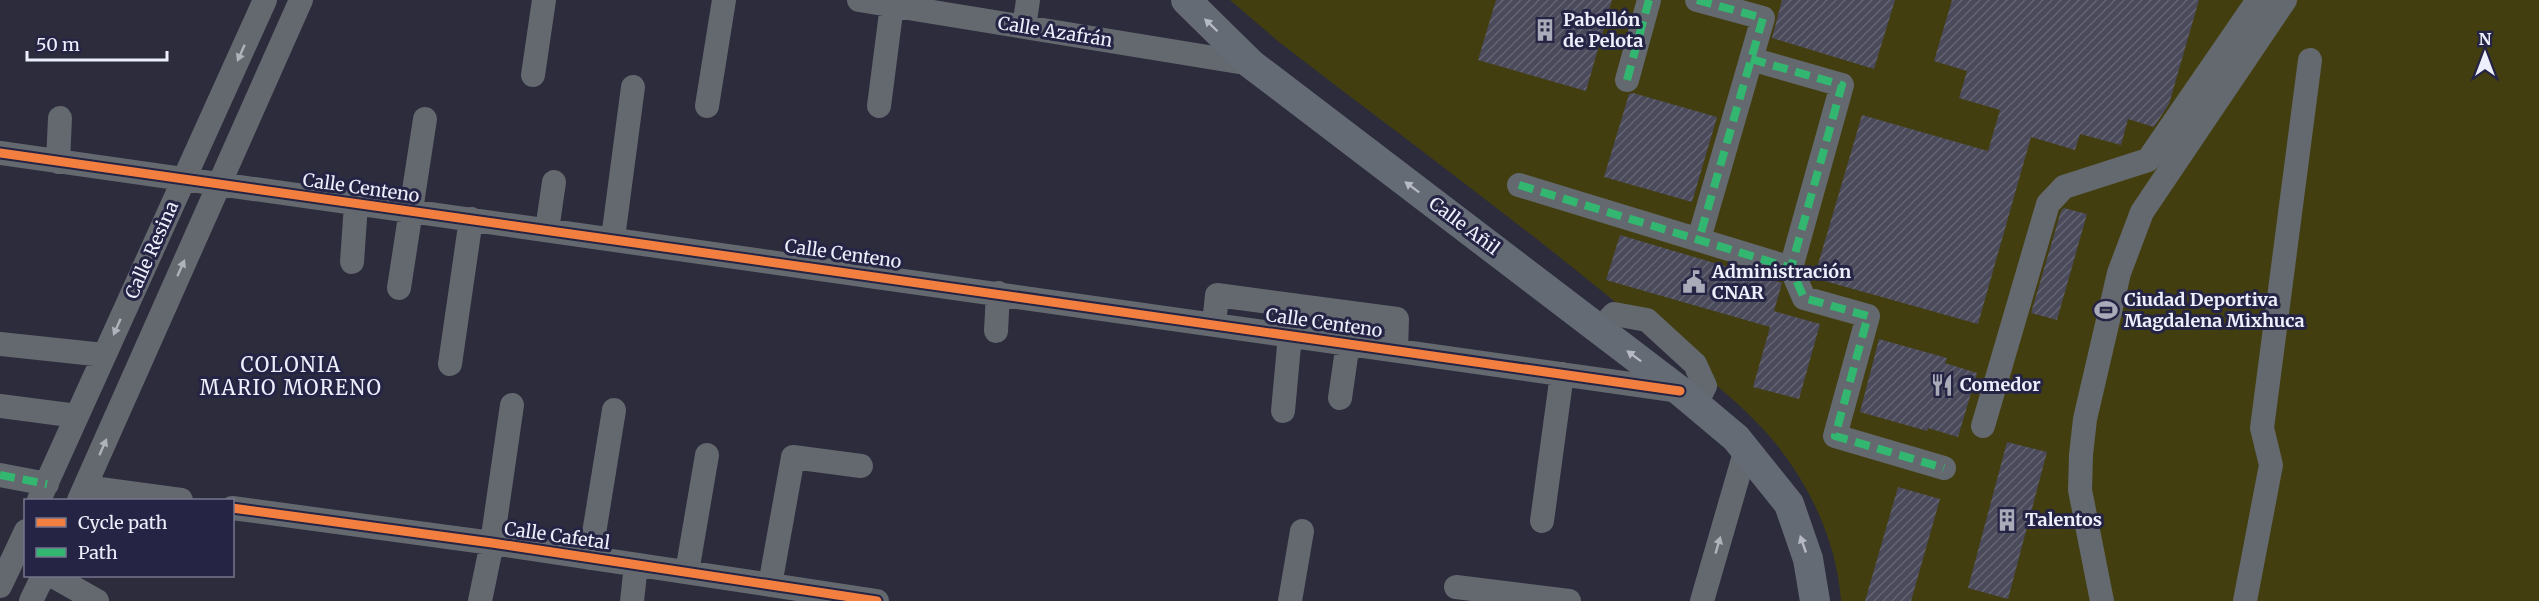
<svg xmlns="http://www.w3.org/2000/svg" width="2539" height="601" font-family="Merriweather,serif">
  <defs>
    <pattern id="building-hatch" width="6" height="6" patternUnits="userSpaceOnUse" patternTransform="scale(1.5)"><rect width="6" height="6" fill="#4a4a5b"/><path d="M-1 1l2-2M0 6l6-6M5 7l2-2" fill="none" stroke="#646473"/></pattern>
  </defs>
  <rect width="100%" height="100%" fill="#2c2c3d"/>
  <path fill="#433e0f" d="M1230 0H2539V601H1841C1837 544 1812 489 1776 444 1741 401 1693 367 1651 332 1531 230 1403 138 1279 42Z"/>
  <path fill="url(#building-hatch)" d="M1496 0H1612L1586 91 1478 60Z
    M1782 0H1895L1874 69 1772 38Z
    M1952 0H2199L2169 104 2154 127 2128 119 2121 145 2080 134 2075 150 2031 137 1978 324 1814 278 1862 115 1988 151 2000 110 1959 98 1967 71 1934 61Z
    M1633 93 1717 117 1692 202 1604 177 1629 94Z
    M2064 208 2087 214 2057 320 2031 313 2061 211Z
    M1620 235 1782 283 1774 311 1820 324 1799 399 1753 387 1770 327 1606 280Z
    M1879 339 1947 358 1945 363 1977 373 1958 437 1928 428 1927 431 1860 412Z
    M2007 442 2047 452 2008 599 1968 588Z
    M1898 487 1940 499 1911 601H1865Z"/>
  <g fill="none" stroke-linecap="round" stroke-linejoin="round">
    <path stroke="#63696e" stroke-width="24" d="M859 0 1251 64
      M1697 0 1763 18 1699 239
      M1024 27 1028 0
      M1751 59 1842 85 1791 268
      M533 75 544 0
      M1627 80 1649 0
      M707 106 724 0
      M879 106 892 5
      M0 153 1680 391
      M58 162 60 118
      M1519 185 1791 268 1804 298 1868 316 1835 436 1944 468
      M547 230 554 182
      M613 238 633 87
      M352 262 356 204
      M399 288 425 119
      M1214 324 1217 295 1397 319 1396 350
      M1600 329 1614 314 1647 320 1695 364 1705 386 1696 404
      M996 331 998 293
      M0 344 104 355
      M450 364 471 219
      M1340 398 1348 343
      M0 406 77 416
      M1283 411 1290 335
      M1983 426 2048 204 2064 187 2148 160 2258 0
      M0 475 47 484
      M85 487 181 500
      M39 500 265 0
      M79 500 301 0
      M232 508 492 543 877 601
      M1542 521 1562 374
      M590 558 614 410
      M687 572 707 455
      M53 576 97 601
      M770 585 793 457 861 466
      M0 586 26 531
      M1456 587 1569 601
      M31 601 43 576
      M480 601 492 543 512 405
      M632 601 636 565
      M1290 601 1302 531
      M1702 601 1746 449
      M2102 601 2080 490 2081 455 2085 419 2119 273 2142 212 2285 0
      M2245 601 2271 465 2262 428 2310 60"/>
    <path stroke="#646b74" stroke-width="30" d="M1186 0 1251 64 1680 391 1736 438 1789 504 1808 559 1815 601"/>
    <path stroke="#33b770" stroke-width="8" stroke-dasharray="15 8" stroke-linecap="butt" d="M1697 0 1763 18 1699 239
      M1751 59 1842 85 1791 268
      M1627 80 1649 0
      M1519 185 1791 268 1804 298 1868 316 1835 436 1944 468
      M0 475 47 484"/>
    <g stroke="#252445" stroke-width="13">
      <path id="cycleway" d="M0 153 1680 391
        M232 508 492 543 877 601"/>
    </g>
    <use href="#cycleway" stroke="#f27e40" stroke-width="9"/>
  </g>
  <defs><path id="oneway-solid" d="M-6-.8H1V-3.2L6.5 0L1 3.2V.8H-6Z" transform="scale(1.5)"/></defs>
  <g fill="#b7bac6">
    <use href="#oneway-solid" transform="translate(1211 25) rotate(-136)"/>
    <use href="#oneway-solid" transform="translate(1412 187) rotate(-143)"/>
    <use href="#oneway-solid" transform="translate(1634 356) rotate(-143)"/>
    <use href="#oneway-solid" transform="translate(1803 544) rotate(-109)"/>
  </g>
  <g fill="#afb3bc">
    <use href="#oneway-solid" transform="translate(241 53) rotate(114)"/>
    <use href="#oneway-solid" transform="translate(181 268) rotate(-66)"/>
    <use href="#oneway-solid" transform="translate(117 327) rotate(114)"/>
    <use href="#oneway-solid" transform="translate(103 447) rotate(-66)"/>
    <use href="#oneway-solid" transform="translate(1718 545) rotate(-74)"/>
  </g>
  <defs>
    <g id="building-bare" transform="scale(1.8)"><path d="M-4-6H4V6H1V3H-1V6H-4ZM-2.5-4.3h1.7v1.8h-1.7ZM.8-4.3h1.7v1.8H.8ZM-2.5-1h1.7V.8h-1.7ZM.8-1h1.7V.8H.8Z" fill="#aaabb9" stroke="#252445" stroke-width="2.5" paint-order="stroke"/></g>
    <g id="civic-bare" transform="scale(1.8)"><path d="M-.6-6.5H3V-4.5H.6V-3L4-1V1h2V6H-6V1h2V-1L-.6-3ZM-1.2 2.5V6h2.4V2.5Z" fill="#aaabb9" stroke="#252445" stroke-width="2.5" paint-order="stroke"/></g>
    <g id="stadium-bare" transform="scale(1.8)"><path d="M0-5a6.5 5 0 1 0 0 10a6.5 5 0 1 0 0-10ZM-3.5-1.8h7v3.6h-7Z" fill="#aaabb9" stroke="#252445" stroke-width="2.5" paint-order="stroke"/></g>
    <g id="restaurant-bare" transform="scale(1.8)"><path d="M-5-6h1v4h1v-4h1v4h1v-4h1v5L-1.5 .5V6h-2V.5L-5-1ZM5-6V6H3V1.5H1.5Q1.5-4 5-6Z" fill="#aaabb9" stroke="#252445" stroke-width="2.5" paint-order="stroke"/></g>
  </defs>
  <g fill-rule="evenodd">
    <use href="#building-bare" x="1545" y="30"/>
    <use href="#civic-bare" x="1694" y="282"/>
    <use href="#stadium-bare" x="2106" y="310"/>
    <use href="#restaurant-bare" x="1942" y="385"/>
    <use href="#building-bare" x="2007" y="520"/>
  </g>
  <g text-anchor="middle" stroke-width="6" stroke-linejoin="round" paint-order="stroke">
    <g font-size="18" font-weight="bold" fill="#eeeffc" stroke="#252445" text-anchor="start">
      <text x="1563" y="26">Pabellón<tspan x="1563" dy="21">de Pelota</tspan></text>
      <text x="1712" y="278">Administración<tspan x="1712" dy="21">CNAR</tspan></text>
      <text x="2124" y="306">Ciudad Deportiva<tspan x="2124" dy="21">Magdalena Mixhuca</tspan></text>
      <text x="1960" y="391">Comedor</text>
      <text x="2025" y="526">Talentos</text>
    </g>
    <g font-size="18" fill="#eeeffc" stroke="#252445">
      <text transform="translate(1055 32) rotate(9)" y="6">Calle Azafrán</text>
      <text transform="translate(361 188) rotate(8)" y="6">Calle Centeno</text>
      <text transform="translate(1464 226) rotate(37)" y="6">Calle Añil</text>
      <text transform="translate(152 250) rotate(-66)" y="6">Calle Resina</text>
      <text transform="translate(843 254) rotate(8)" y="6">Calle Centeno</text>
      <text transform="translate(1324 323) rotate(8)" y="6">Calle Centeno</text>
      <text transform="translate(557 536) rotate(8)" y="6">Calle Cafetal</text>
    </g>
    <g font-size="20" letter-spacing="1.5" fill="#eeeffc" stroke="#252445">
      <text x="291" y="372">COLONIA<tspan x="291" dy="23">MARIO MORENO</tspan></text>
    </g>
  </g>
  <rect x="24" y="499" width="210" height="78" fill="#252445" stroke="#75758e" stroke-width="1.5"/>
  <rect x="36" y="518" width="30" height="9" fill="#f27e40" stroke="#75758e" stroke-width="1.5"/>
  <text x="78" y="529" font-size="18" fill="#eeeffc">Cycle path</text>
  <rect x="36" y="548" width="30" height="9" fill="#33b770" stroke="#75758e" stroke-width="1.5"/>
  <text x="78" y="559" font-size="18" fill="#eeeffc">Path</text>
  <g transform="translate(2485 54)" stroke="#252445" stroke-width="4.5" paint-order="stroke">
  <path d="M0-4.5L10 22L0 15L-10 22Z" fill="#eeeffc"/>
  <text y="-9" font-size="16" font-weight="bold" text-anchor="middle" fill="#eeeffc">N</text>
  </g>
  <path d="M27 51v9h140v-9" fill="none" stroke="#eeeffc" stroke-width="3"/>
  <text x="36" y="51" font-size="18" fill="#eeeffc" stroke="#252445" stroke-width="4.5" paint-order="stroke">50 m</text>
</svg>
